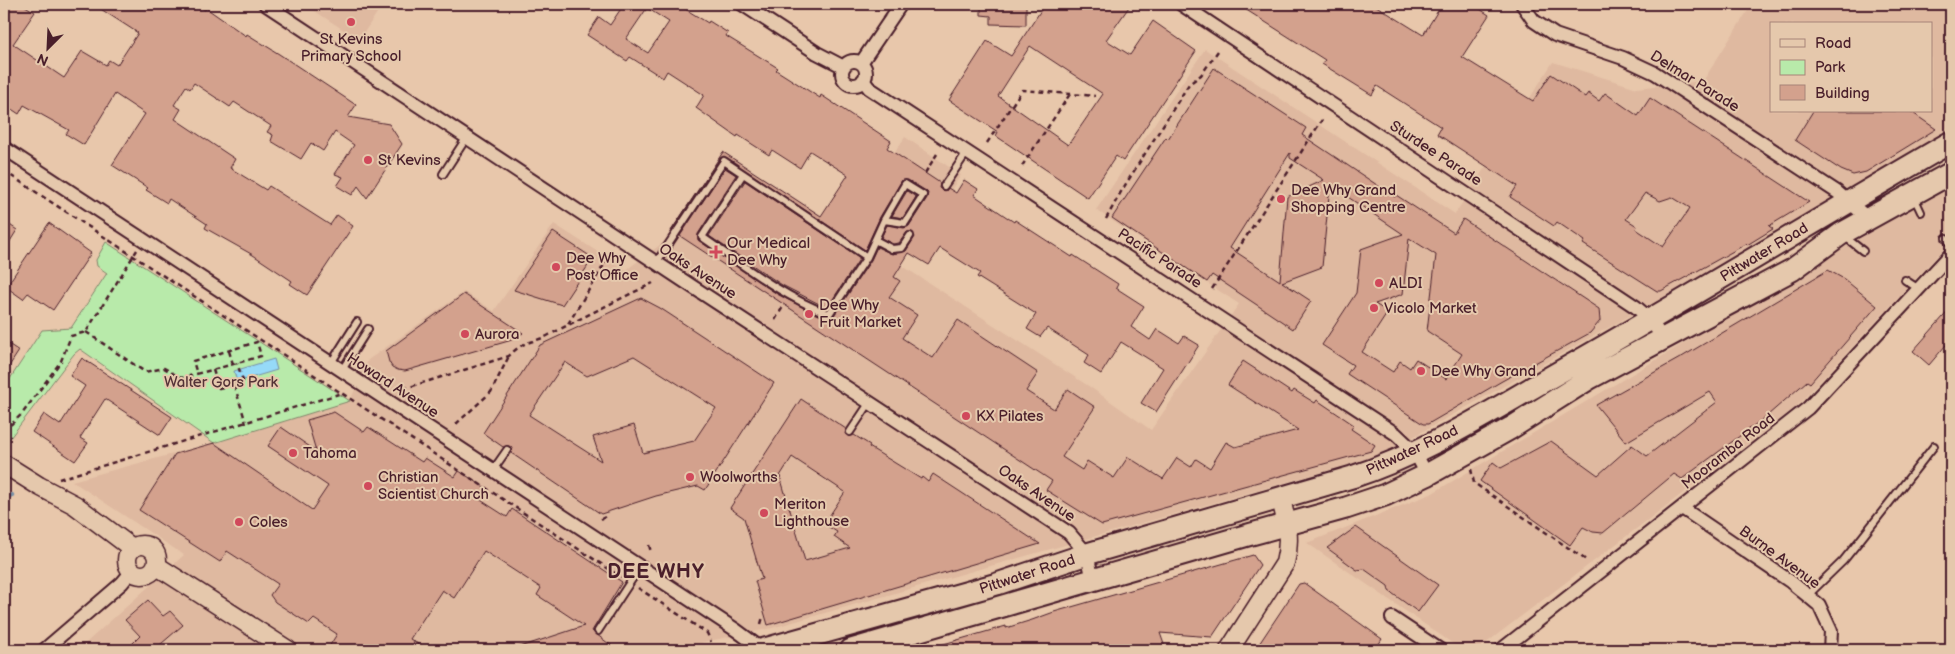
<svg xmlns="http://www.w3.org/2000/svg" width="1955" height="654" font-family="'Balsamiq Sans',sans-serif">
  <rect width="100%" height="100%" fill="#e8c7ab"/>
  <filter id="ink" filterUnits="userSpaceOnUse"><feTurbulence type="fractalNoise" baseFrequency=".02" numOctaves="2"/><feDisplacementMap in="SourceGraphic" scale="10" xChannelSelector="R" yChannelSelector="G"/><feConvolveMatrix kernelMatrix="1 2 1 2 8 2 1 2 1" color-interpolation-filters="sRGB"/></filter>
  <g filter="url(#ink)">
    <path fill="#dfb9a0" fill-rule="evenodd" d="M304 4H383L359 40Z
      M1752 4H1951V125L1935 137 1665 296 1379 456 772 628 704 642 678 650H78L184 555 72 481 214 443 350 401 368 360 464 292 494 311 554 224 626 270 664 242 723 152 844 230 905 137 961 175 901 265 1090 387 1151 430 1239 304 1096 210 1205 49 1455 214 1553 62 1637 88 1703 81ZM1771 24H1931V111H1771Z
      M1951 184V241L1796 407 1477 650H1462L1307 543 1431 494Z"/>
    <path fill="#b8eaaa" stroke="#81846a" d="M106 242 350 401 214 443 80 349 74 354 7 442 4 440V388L42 330 71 328 107 273 97 266 96 260Z"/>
    <path fill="#96daf8" stroke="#788fa6" d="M274 359 277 370 237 382 234 371Z"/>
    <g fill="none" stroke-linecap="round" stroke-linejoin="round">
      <path stroke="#788fa6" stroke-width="4.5" d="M4 498 12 495"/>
    </g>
    <path fill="#d3a18d" stroke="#4a1f2b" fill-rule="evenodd" d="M4 4H22L35 12 13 44 64 78 82 51 106 65 109 60 117 65 138 33 93 4H195L205 10 206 8 246 36 247 34 279 54 356 105 348 117 389 124 402 144 367 198 358 186 352 195 337 186 343 177 335 174 354 145 335 132 323 151 311 143 301 159 271 141 273 135 267 132 271 126 234 102 230 107 194 83 190 89 186 86 174 105 181 109 175 119 235 159 230 168 266 190 269 186 330 225 337 215 353 226 307 295 290 284 292 281 253 255 205 228 207 224 169 199 167 203 146 190 148 188 112 165 145 114 115 94 84 145 66 134 69 130 24 105 19 114 4 104Z
      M624 4H677L708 23 709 21 728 33 726 36 778 68 776 70 820 98 821 95 891 141 887 148 940 183 939 188 942 190 946 191 948 188 956 193 964 180 978 189 974 195 1014 222 1015 220 1072 257 1073 255 1118 284 1116 288 1144 306 1131 327 1150 340 1157 329 1179 343 1184 336 1199 345 1156 412 1141 403 1163 368 1121 342 1101 374 1084 363 1089 355 1047 328 1040 337 1027 329 1036 314 977 277 980 273 940 248 929 265 909 253 894 277 900 281 889 297 917 315 902 338 933 358 958 320 1038 373 1026 391 1054 409 1068 389 1095 407 1062 457 1082 470 1087 461 1114 478 1128 457 1163 479 1177 458 1191 467 1196 459 1210 468 1226 442 1235 447 1298 430 1228 385 1243 361 1292 393 1294 390 1315 403 1317 400 1354 425 1351 429 1375 445 1371 451 1102 525 1046 490 1052 481 680 236 725 168 736 175 698 234V240L777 294 810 311 830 319 833 317 871 260 877 247 892 254 906 251 915 237 912 232H907L899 243 893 244 881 238 887 225 904 228 909 226 927 198 928 193 926 191 908 180H902L880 217 865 250 724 156 720 158 671 231 723 152 821 216 848 175 810 151 800 168 772 150 769 155 738 135 737 137 696 108 704 95 667 71 663 78 630 57 627 61 587 35 599 17 610 25ZM647 8 669 22 648 53 626 39Z
      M981 4H1026V25L991 24V16L981 15Z
      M1045 4H1131L1106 40 1130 55 1153 21 1196 51 1123 161 1116 156 1088 198 996 136 998 132 949 100 987 41 1011 56ZM1030 46 1103 94 1068 145 998 96Z
      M1237 4H1373L1423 35 1442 4H1472L1489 15 1462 57 1533 101 1551 74 1585 97 1588 93 1599 101 1605 93 1638 116 1650 98 1809 202 1769 226 1773 229 1747 245 1746 244 1661 291H1657L1583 244 1585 241 1557 222 1554 226 1510 197 1517 186 1437 134 1441 127 1377 86 1372 95 1322 64 1325 60ZM1645 193 1660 201 1672 197 1690 208 1663 247 1636 229 1637 226 1626 219Z
      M1214 68 1306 128 1302 135 1395 197 1396 195 1454 233 1463 219 1599 309 1600 321 1590 333 1502 381 1428 424H1423L1347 374 1353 365 1322 345 1356 293 1361 249 1403 234 1330 185 1322 267 1282 282 1311 301 1293 329 1212 275 1207 282 1112 218 1166 137 1168 139ZM1290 153V158L1324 180 1287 197 1280 281 1230 248ZM1409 238 1436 255 1427 331 1462 354 1446 379 1416 359 1410 368 1400 361 1393 372 1362 352 1388 312 1375 304 1403 294Z
      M1813 111H1910L1936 129 1866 172 1853 175 1841 170 1795 140Z
      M745 181 860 258 827 308 782 285 709 236Z
      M907 191 916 197 903 218 892 216Z
      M4 221 17 230 4 251Z
      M49 223 91 253 53 310 28 293 23 299 6 287Z
      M553 232 593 258 562 305 514 290Z
      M1828 270 1844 279 1877 306 1810 383 1807 381 1768 415 1682 479 1674 474 1603 533 1593 532 1583 527 1570 545 1480 481 1493 462 1501 468 1551 441 1598 475 1632 445 1647 456 1717 402 1710 392 1626 442 1596 405 1680 358Z
      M464 294 523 333 512 340 405 371 398 370 392 367 389 362 386 351Z
      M641 298 660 308 774 383 705 490 698 486 656 496 601 514 511 453 512 448 509 446 503 447 483 433 540 345ZM634 356 716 408 694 441 643 453 634 425 593 437 601 461 529 415 565 362 587 376Z
      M1951 308V339L1929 365 1913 351Z
      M4 341 19 351 4 374Z
      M82 358 172 417 160 435 105 399 80 438 88 443 75 461 32 432 44 414 60 425 85 386 70 376Z
      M801 399 846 429 845 434 848 436 854 435 870 445 869 447 921 479 922 477 928 482 933 474 1040 544 768 625 755 581 762 579 744 518 730 508ZM792 457 845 492 824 524 837 532 834 537 850 548 805 561 780 476Z
      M334 412 364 432 368 427 422 462 425 458 455 477 459 471 486 488 479 499 507 517 512 509 622 582 592 631 617 650H517V648L584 626 537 595 541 588 484 551 454 598 442 590 410 639 428 650H327L337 634 314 619 309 624 275 602 270 595 278 584 227 551 220 562 139 510 175 454 214 443 312 510 328 486 268 446 281 427 316 451 307 420Z
      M1356 527 1438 585 1418 612 1389 591 1388 586 1364 569 1357 570 1327 548Z
      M1253 555 1260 565 1212 637 1160 633 1166 650H934L933 647 1006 626V628L1032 620 1054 612Z
      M1304 583 1382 639 1375 650H1255L1299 584Z
      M148 600 163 616 170 611 183 625 154 650H138L132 644 140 636 125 620Z"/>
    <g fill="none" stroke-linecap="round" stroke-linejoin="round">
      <g stroke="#4a1f2b" stroke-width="10">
        <path id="service" d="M443 174 467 137
          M944 186 967 152
          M1914 197 1921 212
          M1844 236 1863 251
          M1946 238 1951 244
          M875 240 892 249 902 248 910 236
          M867 257 884 220 905 184 923 195 905 223 884 220
          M656 263 724 161 867 257 829 314C783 297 743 265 702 237L743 174
          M1905 280 1919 289
          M331 363 357 322
          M342 370 368 329
          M850 432 870 402
          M493 470 507 450
          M1807 596 1843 561 1860 540 1934 446
          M598 631 640 567"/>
      </g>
      <g stroke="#4a1f2b" stroke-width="16">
        <path id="minor" d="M265 4 693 287 1069 533 1087 554 1093 580
          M742 4 817 53 844 67
          M1181 4 1636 307 1651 320 1663 340
          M1522 4 1534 21 1555 35 1623 58 1655 73 1837 192 1869 219
          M842 73a12 12 0 1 1 24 0a12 12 0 1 1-24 0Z
          M861 63 901 4
          M863 80 869 88 1396 434 1415 452 1427 475
          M4 148 736 630 763 650
          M1682 508 1791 582 1819 605 1831 631 1830 650
          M1392 618 1440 650
          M44 650 122 583 132 571
          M1501 650 1808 408 1951 254"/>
      </g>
      <g stroke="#4a1f2b" stroke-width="21">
        <path id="secondary" d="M4 464 39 486 75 505 132 548
          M127 560a15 15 0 1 1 30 0a15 15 0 1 1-30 0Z
          M157 566 288 650
          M1229 650 1285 563C1291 540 1287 520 1280 497"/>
      </g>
      <g stroke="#4a1f2b" stroke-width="25">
        <path id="trunk" d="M761 650 997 584 1087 554 1352 477C1430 452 1499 406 1570 366 1698 293 1823 216 1951 142
          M851 650 1248 535 1346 508 1385 495 1427 475 1511 428 1590 378 1792 270 1841 234 1951 173"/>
      </g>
      <path stroke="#4a1f2b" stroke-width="2.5" stroke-dasharray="5 4" stroke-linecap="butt" d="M987 143 1022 90 1095 96
        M1022 166 1070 94
        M4 171 621 577
        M925 173 937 154
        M1106 219 1122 190 1189 84 1201 75 1218 51
        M1948 287 1951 289
        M1212 289 1322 120
        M775 320 784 305
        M568 324 610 255
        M86 332 145 372 164 368 181 378C208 371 235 364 261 356L257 342 193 361 197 374
        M229 351 233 364
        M213 370 219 388 234 384 246 423
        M234 384 243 381 237 363
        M403 389 509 356C525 339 532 344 549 335 583 317 618 300 653 283
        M456 424 491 392 509 356
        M4 431 22 414 61 361 71 336 86 332 137 250
        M1471 469 1474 483 1586 560
        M59 479 342 393
        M601 519 605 517
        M649 545 651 552
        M638 588 707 633 711 642
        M761 624 763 617"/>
      <use href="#service" stroke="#e5c8ac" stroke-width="6"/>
      <use href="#minor" stroke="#e5c8ac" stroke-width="12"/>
      <use href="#secondary" stroke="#e5c8ac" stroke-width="18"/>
      <use href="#trunk" stroke="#e5c8ac" stroke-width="21"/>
    </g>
  </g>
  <g fill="#d1495b" stroke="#e5c8ac" stroke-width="2">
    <circle cx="351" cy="22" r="5"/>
    <circle cx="368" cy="160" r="5"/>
    <circle cx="1281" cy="199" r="5"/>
    <path d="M713.5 244.5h5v5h5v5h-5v5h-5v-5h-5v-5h5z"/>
    <circle cx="556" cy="267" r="5"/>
    <circle cx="1379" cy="283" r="5"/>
    <circle cx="1374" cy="308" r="5"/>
    <circle cx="809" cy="314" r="5"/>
    <circle cx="465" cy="334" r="5"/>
    <circle cx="1421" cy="371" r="5"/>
    <circle cx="966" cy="416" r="5"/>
    <circle cx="293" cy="453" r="5"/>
    <circle cx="690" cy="477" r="5"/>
    <circle cx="368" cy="486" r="5"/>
    <circle cx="764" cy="513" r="5"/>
    <circle cx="239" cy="522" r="5"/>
  </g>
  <g text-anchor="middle" stroke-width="4" stroke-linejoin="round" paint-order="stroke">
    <g font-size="15" fill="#4a1f2b" stroke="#e5c8ac" text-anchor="start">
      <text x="351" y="44" text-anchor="middle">St Kevins<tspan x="351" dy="17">Primary School</tspan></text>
      <text x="378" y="165">St Kevins</text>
      <text x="1291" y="195">Dee Why Grand<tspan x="1291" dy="17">Shopping Centre</tspan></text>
      <text x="727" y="248">Our Medical<tspan x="727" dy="17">Dee Why</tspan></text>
      <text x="566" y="263">Dee Why<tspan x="566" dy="17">Post Office</tspan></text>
      <text x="1389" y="288">ALDI</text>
      <text x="819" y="310">Dee Why<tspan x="819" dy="17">Fruit Market</tspan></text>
      <text x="1384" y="313">Vicolo Market</text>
      <text x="475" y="339">Aurora</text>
      <text x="1431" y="376">Dee Why Grand</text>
      <text x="976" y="421">KX Pilates</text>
      <text x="303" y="458">Tahoma</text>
      <text x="378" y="482">Christian<tspan x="378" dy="17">Scientist Church</tspan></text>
      <text x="700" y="482">Woolworths</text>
      <text x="774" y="509">Meriton<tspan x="774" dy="17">Lighthouse</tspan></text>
      <text x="249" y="527">Coles</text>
    </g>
    <g font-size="15" fill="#4a1f2b" stroke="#e5c8ac">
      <text transform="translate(1695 81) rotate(32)" y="5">Delmar Parade</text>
      <text transform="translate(1436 153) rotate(33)" y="5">Sturdee Parade</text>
      <text transform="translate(1764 252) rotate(-31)" y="5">Pittwater Road</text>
      <text transform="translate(1160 258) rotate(33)" y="5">Pacific Parade</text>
      <text transform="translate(698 271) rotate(33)" y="5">Oaks Avenue</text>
      <text transform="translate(393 385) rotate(33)" y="5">Howard Avenue</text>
      <text transform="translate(1412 450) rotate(-25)" y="5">Pittwater Road</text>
      <text transform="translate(1728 451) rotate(-38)" y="5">Mooramba Road</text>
      <text transform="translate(1037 493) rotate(34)" y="5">Oaks Avenue</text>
      <text transform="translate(1780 557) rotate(36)" y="5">Burne Avenue</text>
      <text transform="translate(1027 574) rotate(-18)" y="5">Pittwater Road</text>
    </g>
    <g font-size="15" fill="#553338" stroke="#e5c8ac">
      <text x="221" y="387">Walter Gors Park</text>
    </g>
    <g font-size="20" font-weight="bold" letter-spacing="1" fill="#4a1f2b" stroke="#e5c8ac">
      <text x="656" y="578">DEE WHY</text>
    </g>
  </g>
  <rect width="1955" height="654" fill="none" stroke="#e5c8ac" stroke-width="20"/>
  <rect x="10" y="10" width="1935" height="634" fill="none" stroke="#4a1f2b" stroke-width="2" filter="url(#ink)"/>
  <rect x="1770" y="22" width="162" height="90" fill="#e5c8ac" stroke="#a78478"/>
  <rect x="1780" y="39" width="25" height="8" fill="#e5c8ac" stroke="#a78478"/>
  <text x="1815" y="48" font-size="15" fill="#4a1f2b">Road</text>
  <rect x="1780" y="60" width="25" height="15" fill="#b8eaaa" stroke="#a78478"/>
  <text x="1815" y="72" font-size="15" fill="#4a1f2b">Park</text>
  <rect x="1780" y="85" width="25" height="15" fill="#d3a18d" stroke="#a78478"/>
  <text x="1815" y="98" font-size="15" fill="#4a1f2b">Building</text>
  <g transform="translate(48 48) rotate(204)" stroke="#e5c8ac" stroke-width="4" paint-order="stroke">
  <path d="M0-4L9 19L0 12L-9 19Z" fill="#4a1f2b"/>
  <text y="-8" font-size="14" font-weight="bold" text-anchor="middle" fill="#4a1f2b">N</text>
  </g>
</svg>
